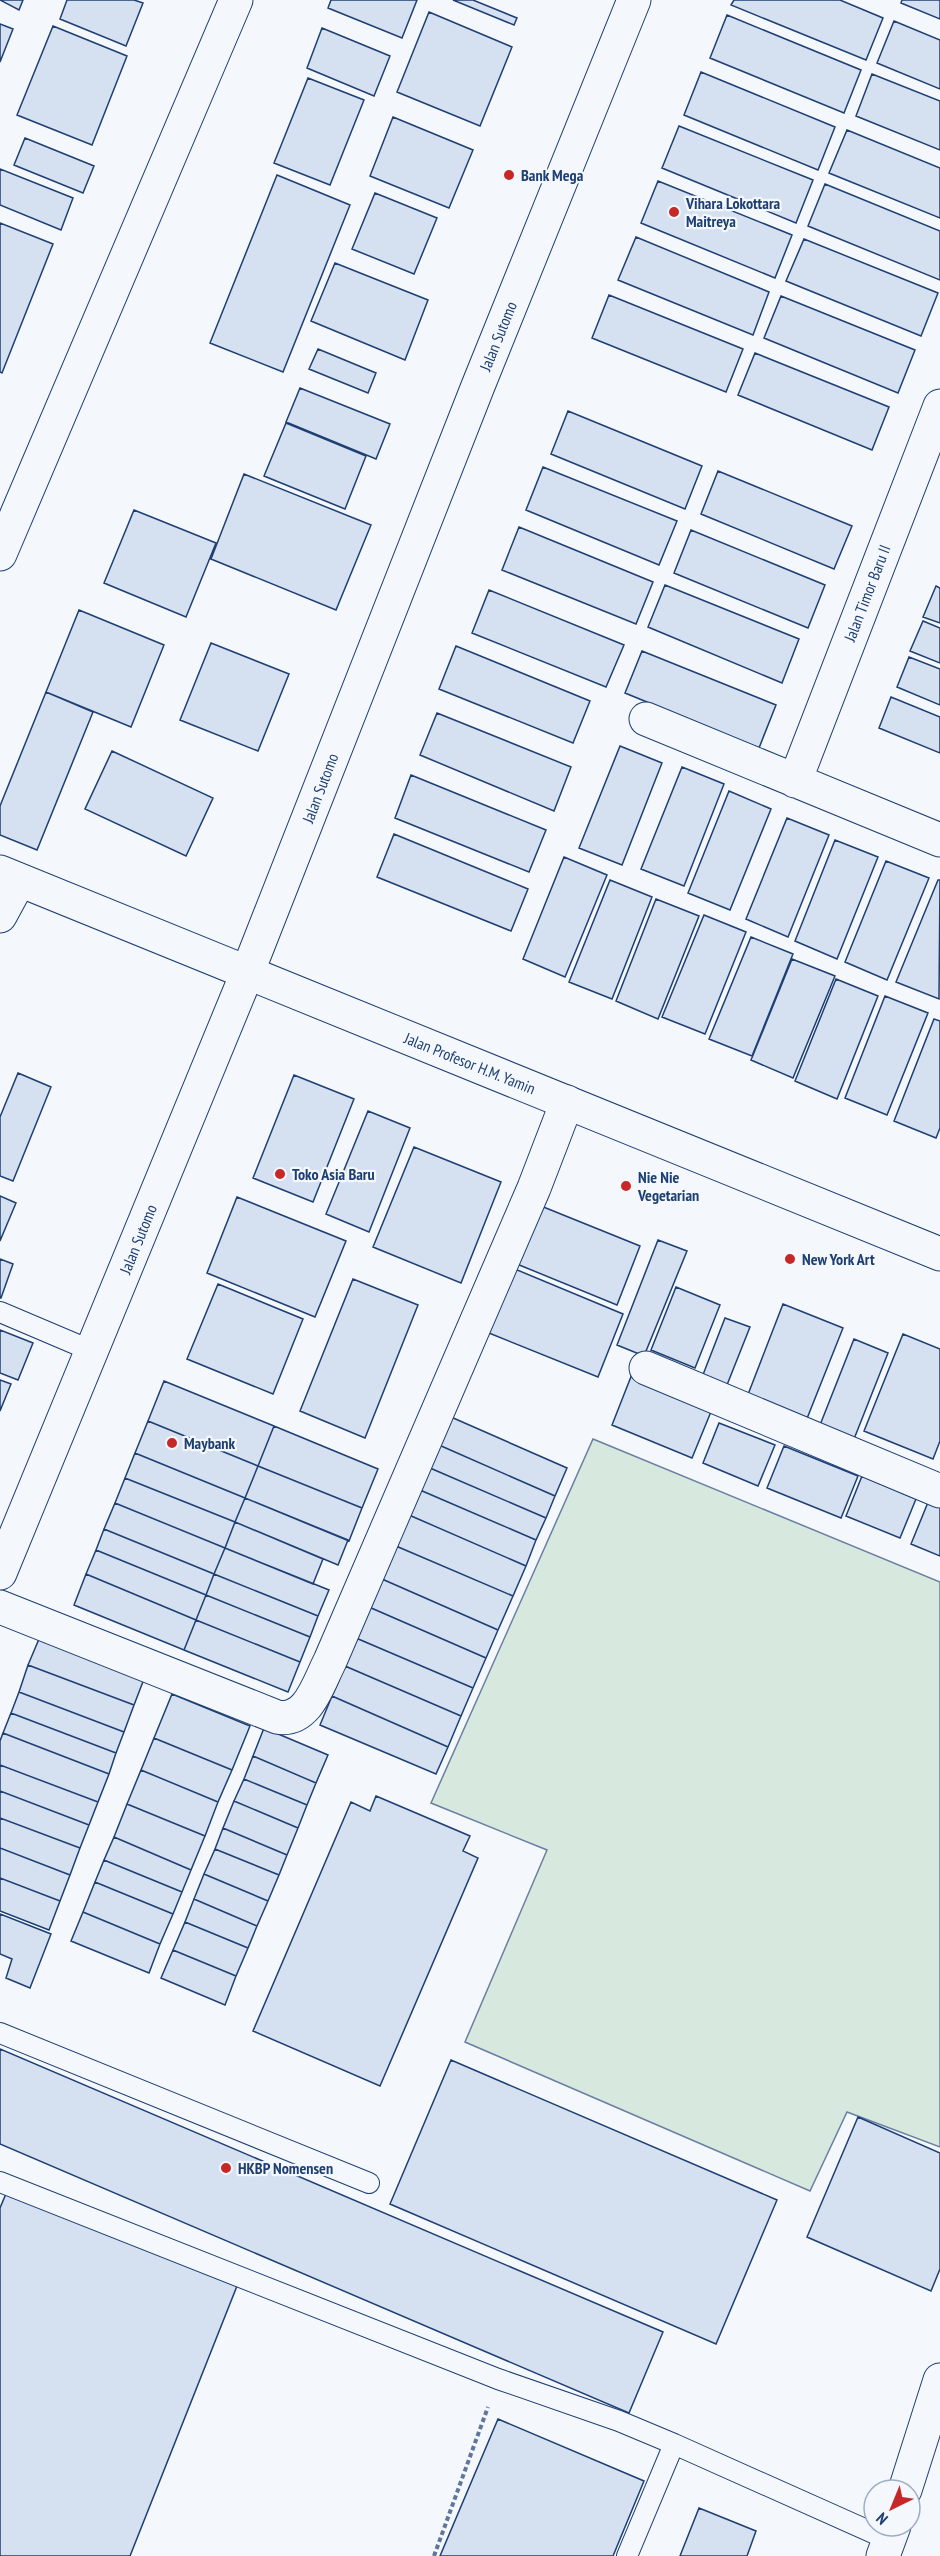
<svg xmlns="http://www.w3.org/2000/svg" width="940" height="2556" font-family="'PT Sans Narrow',sans-serif">
  <rect width="100%" height="100%" fill="#f4f7fb"/>
  <path fill="#d7e8df" stroke="#687fa3" stroke-width="1.5" d="M593 1439 940 1582V2147L847 2112 810 2191 465 2042 547 1850 431 1803Z"/>
  <path fill="#d5e0f0" stroke="#1d3f73" stroke-width="1.5" d="M0 0H23L19 10Z
    M67 0H134L143 3 126 46 60 19Z
    M331 0H417L402 38 328 8Z
    M453 0H473L517 18 514 25Z
    M734 0H840L883 18 866 60 731 5Z
    M902 0H940V19L901 3Z
    M429 12 512 47 480 126 397 92Z
    M727 15 861 70 844 113 710 58Z
    M894 21 940 40V89L877 63Z
    M0 24 13 29 0 62Z
    M53 26 127 56 92 145 17 115Z
    M322 28 390 56 374 96 307 68Z
    M701 72 835 127 818 170 684 115Z
    M872 74 940 101V150L856 116Z
    M308 78 364 100 330 185 274 163Z
    M393 117 473 150 449 208 370 176Z
    M679 126 813 180 796 223 662 168Z
    M847 130 940 168V218L829 173Z
    M25 138 94 166 83 193 14 165Z
    M0 169 73 198 61 230 0 205Z
    M277 175 350 205 283 372 210 343Z
    M658 181 792 235 775 278 641 223Z
    M825 184 940 231V280L808 226Z
    M375 193 437 218 414 274 352 249Z
    M0 223 53 244 2 373 0 372Z
    M636 237 769 292 753 335 618 280Z
    M804 239 938 293 921 336 786 281Z
    M335 263 428 300 405 360 311 321Z
    M609 295 743 349 726 392 592 338Z
    M781 296 915 350 898 393 764 338Z
    M318 349 376 373 368 393 309 369Z
    M755 353 889 407 872 450 738 395Z
    M300 388 390 424 376 459 286 422Z
    M568 411 702 466 685 509 551 454Z
    M286 423 366 456 345 509 264 476Z
    M543 467 677 521 659 565 526 510Z
    M718 471 852 526 834 569 701 514Z
    M244 474 371 525 336 610 211 559Z
    M134 510 216 543 186 617 104 583Z
    M519 527 653 582 636 624 502 570Z
    M691 530 825 585 808 628 674 573Z
    M665 585 799 639 782 683 648 627Z
    M936 586 940 588V623L923 617Z
    M489 590 624 645 606 687 472 633Z
    M79 610 164 645 131 727 46 692Z
    M923 621 940 628V663L910 651Z
    M211 643 289 674 258 751 180 720Z
    M456 646 590 701 573 743 439 689Z
    M642 651 776 705 759 748 625 693Z
    M909 657 940 669V705L897 687Z
    M46 692 93 712 37 850 0 835V806Z
    M891 697 940 717V753L879 728Z
    M437 713 571 767 554 811 420 755Z
    M620 746 662 763 622 865 579 848Z
    M112 751 213 798 186 856 85 809Z
    M682 767 724 784 684 886 641 869Z
    M411 775 546 830 529 872 395 818Z
    M729 791 771 809 730 910 688 893Z
    M787 818 829 835 788 937 746 919Z
    M394 834 528 889 511 931 377 877Z
    M835 840 878 857 837 959 795 941Z
    M564 857 607 875 565 977 523 959Z
    M886 861 929 878 887 980 845 962Z
    M610 880 652 897 612 999 569 982Z
    M938 880H940L939 999 896 982Z
    M656 899 699 916 658 1019 616 1001Z
    M704 915 746 932 705 1034 662 1017Z
    M751 937 793 954 752 1056 709 1039Z
    M792 959 835 976 793 1078 751 1060Z
    M836 979 878 996 837 1099 795 1081Z
    M885 996 928 1013 887 1115 845 1098Z
    M934 1019 940 1021V1128L936 1138 894 1121Z
    M18 1073 51 1087 13 1181 0 1176V1117Z
    M294 1075 354 1099 313 1202 253 1178Z
    M368 1111 410 1128 369 1232 326 1214Z
    M414 1147 501 1182 461 1283 373 1247Z
    M0 1196 16 1203 0 1241Z
    M237 1197 346 1241 315 1317 207 1273Z
    M536 1204 640 1246 617 1305 512 1262Z
    M658 1240 687 1251 644 1356 617 1345Z
    M0 1259 13 1264 1 1298H0Z
    M510 1267 623 1314 598 1377 484 1331Z
    M353 1279 418 1305 365 1438 300 1411Z
    M218 1284 303 1319 273 1394 187 1359Z
    M676 1287 720 1305 695 1368 651 1350Z
    M783 1304 843 1328 806 1421 747 1397Z
    M725 1318 750 1327 723 1395 699 1385Z
    M0 1330 33 1343 18 1380 0 1373Z
    M903 1334 940 1349V1441L933 1459 864 1431Z
    M854 1339 888 1353 854 1439 820 1425Z
    M634 1369 715 1402 692 1458 612 1425Z
    M0 1380 11 1384 0 1411Z
    M164 1381 274 1426 258 1466 148 1421Z
    M451 1417 567 1468 555 1496 439 1445Z
    M148 1421 258 1466 245 1498 135 1453Z
    M719 1423 775 1445 758 1486 703 1463Z
    M274 1426 378 1469 362 1508 258 1466Z
    M439 1445 555 1496 546 1518 430 1468Z
    M784 1446 858 1476 841 1518 767 1488Z
    M135 1453 245 1498 235 1522 125 1478Z
    M258 1466 362 1508 349 1541 245 1498Z
    M430 1468 546 1518 536 1540 420 1490Z
    M862 1476 916 1499 900 1538 846 1516Z
    M125 1478 235 1522 225 1548 115 1503Z
    M420 1490 536 1540 526 1566 409 1515Z
    M931 1495 940 1499V1556L911 1544Z
    M245 1498 348 1540 338 1565 235 1522Z
    M115 1503 225 1548 214 1574 104 1529Z
    M409 1515 526 1566 513 1596 396 1546Z
    M235 1522 323 1559 313 1584 225 1548Z
    M104 1529 214 1574 206 1595 96 1550Z
    M396 1546 513 1596 498 1630 382 1579Z
    M225 1548 329 1590 318 1616 214 1574Z
    M96 1550 206 1595 196 1620 86 1574Z
    M86 1574 196 1620 184 1650 74 1605Z
    M214 1574 318 1616 310 1637 206 1595Z
    M382 1579 498 1630 486 1658 369 1607Z
    M206 1595 310 1637 300 1662 196 1620Z
    M369 1607 486 1658 473 1688 356 1638Z
    M196 1620 300 1662 288 1692 184 1650Z
    M356 1638 473 1688 461 1716 345 1666Z
    M39 1639 144 1679 134 1705 28 1665Z
    M28 1665 134 1705 124 1732 19 1692Z
    M345 1666 461 1716 448 1747 332 1696Z
    M19 1692 124 1732 116 1753 11 1713Z
    M172 1694 250 1726 232 1770 154 1738Z
    M332 1696 448 1747 436 1774 320 1725Z
    M11 1713 116 1753 109 1774 3 1733Z
    M264 1728 328 1755 316 1783 253 1756Z
    M3 1733 109 1774 98 1802 0 1765V1741Z
    M154 1738 232 1770 218 1802 141 1770Z
    M253 1756 316 1783 307 1805 244 1779Z
    M0 1765 98 1802 89 1825 0 1791Z
    M141 1770 218 1802 205 1836 127 1804Z
    M244 1779 307 1805 298 1828 234 1801Z
    M0 1791 89 1825 80 1848 0 1818Z
    M376 1796 470 1836 463 1851 478 1858 380 2086 253 2031 351 1802 370 1811Z
    M234 1801 298 1828 287 1855 223 1828Z
    M127 1804 205 1836 191 1870 114 1837Z
    M0 1818 80 1848 70 1875 0 1848Z
    M223 1828 287 1855 279 1875 215 1849Z
    M114 1837 191 1870 182 1892 104 1860Z
    M0 1848 70 1875 60 1901 0 1878Z
    M215 1849 279 1875 268 1901 204 1874Z
    M104 1860 182 1892 173 1914 95 1882Z
    M204 1874 268 1901 257 1926 194 1899Z
    M0 1878 60 1901 49 1930 0 1911Z
    M95 1882 173 1914 160 1944 83 1912Z
    M194 1899 257 1926 248 1948 185 1922Z
    M83 1912 160 1944 149 1973 71 1941Z
    M0 1914 51 1934 30 1988 6 1978 12 1959 0 1954Z
    M185 1922 248 1948 236 1976 173 1950Z
    M173 1950 236 1976 225 2005 161 1978Z
    M0 2049 663 2332 629 2413 0 2144Z
    M451 2060 777 2200 716 2344 390 2204Z
    M858 2117 940 2153V2269L931 2291 807 2237Z
    M8 2189 237 2286 130 2556H0V2208Z
    M498 2419 644 2481 613 2556H440Z
    M699 2508 756 2531 747 2556H680Z"/>
  <g fill="none" stroke-linecap="round" stroke-linejoin="round">
    <g stroke="#1d3f73" stroke-width="22">
      <path id="service" d="M0 1312 92 1351
        M0 2033 369 2183
        M0 2182 498 2379 619 2421 674 2444 627 2556
        M674 2444 889 2540"/>
    </g>
    <g stroke="#1d3f73" stroke-width="35">
      <path id="minor" d="M0 554 236 0
        M646 719 940 840
        M795 781 940 406
        M0 916 19 881
        M646 1368 940 1491
        M0 1607 277 1717C308 1723 318 1684 330 1661L534 1188 567 1102
        M905 2490 940 2380
        M883 2556 894 2526"/>
    </g>
    <g stroke="#1d3f73" stroke-width="35">
      <path id="secondary" d="M0 1573 248 971 478 386 634 0"/>
    </g>
    <g stroke="#1d3f73" stroke-width="35">
      <path id="primary" d="M0 872 940 1254"/>
    </g>
    <path stroke="#5e769c" stroke-width="4" stroke-dasharray="4.5 3" stroke-linecap="butt" d="M434 2556 488 2407"/>
    <use href="#service" stroke="#f4f7fb" stroke-width="20"/>
    <use href="#minor" stroke="#f4f7fb" stroke-width="33"/>
    <use href="#secondary" stroke="#f4f7fb" stroke-width="33"/>
    <use href="#primary" stroke="#f4f7fb" stroke-width="33"/>
  </g>
  <g fill="#c62828" stroke="#f4f7fb" stroke-width="2">
    <circle cx="509" cy="175" r="6"/>
    <circle cx="674" cy="212" r="6"/>
    <circle cx="280" cy="1174" r="6"/>
    <circle cx="626" cy="1186" r="6"/>
    <circle cx="790" cy="1259" r="6"/>
    <circle cx="172" cy="1443" r="6"/>
    <circle cx="226" cy="2168" r="6"/>
  </g>
  <g text-anchor="middle" stroke-width="4.5" stroke-linejoin="round" paint-order="stroke">
    <g font-size="16" font-weight="bold" fill="#1d3f73" stroke="#f4f7fb" text-anchor="start">
      <text x="521" y="181">Bank Mega</text>
      <text x="686" y="209">Vihara Lokottara<tspan x="686" dy="18">Maitreya</tspan></text>
      <text x="292" y="1180">Toko Asia Baru</text>
      <text x="638" y="1183">Nie Nie<tspan x="638" dy="18">Vegetarian</tspan></text>
      <text x="802" y="1265">New York Art</text>
      <text x="184" y="1449">Maybank</text>
      <text x="238" y="2174">HKBP Nomensen</text>
    </g>
    <g font-size="16" fill="#1d3f73" stroke="#f4f7fb">
      <text transform="translate(498 336) rotate(-68)" y="6">Jalan Sutomo</text>
      <text transform="translate(867 593) rotate(-69)" y="6">Jalan Timor Baru II</text>
      <text transform="translate(320 788) rotate(-69)" y="6">Jalan Sutomo</text>
      <text transform="translate(470 1063) rotate(22)" y="6">Jalan Profesor H.M. Yamin</text>
      <text transform="translate(138 1239) rotate(-68)" y="6">Jalan Sutomo</text>
    </g>
  </g>
  <g transform="translate(892 2508) rotate(223)"><circle r="28" fill="#f4f7fb" stroke="#9eadc5" stroke-width="1.5"/>
  <path d="M0-4.5L10 22L0 15L-10 22Z" fill="#c62828"/>
  <text y="-9" font-size="16" font-weight="bold" text-anchor="middle" fill="#1d3f73">N</text>
  </g>
</svg>
